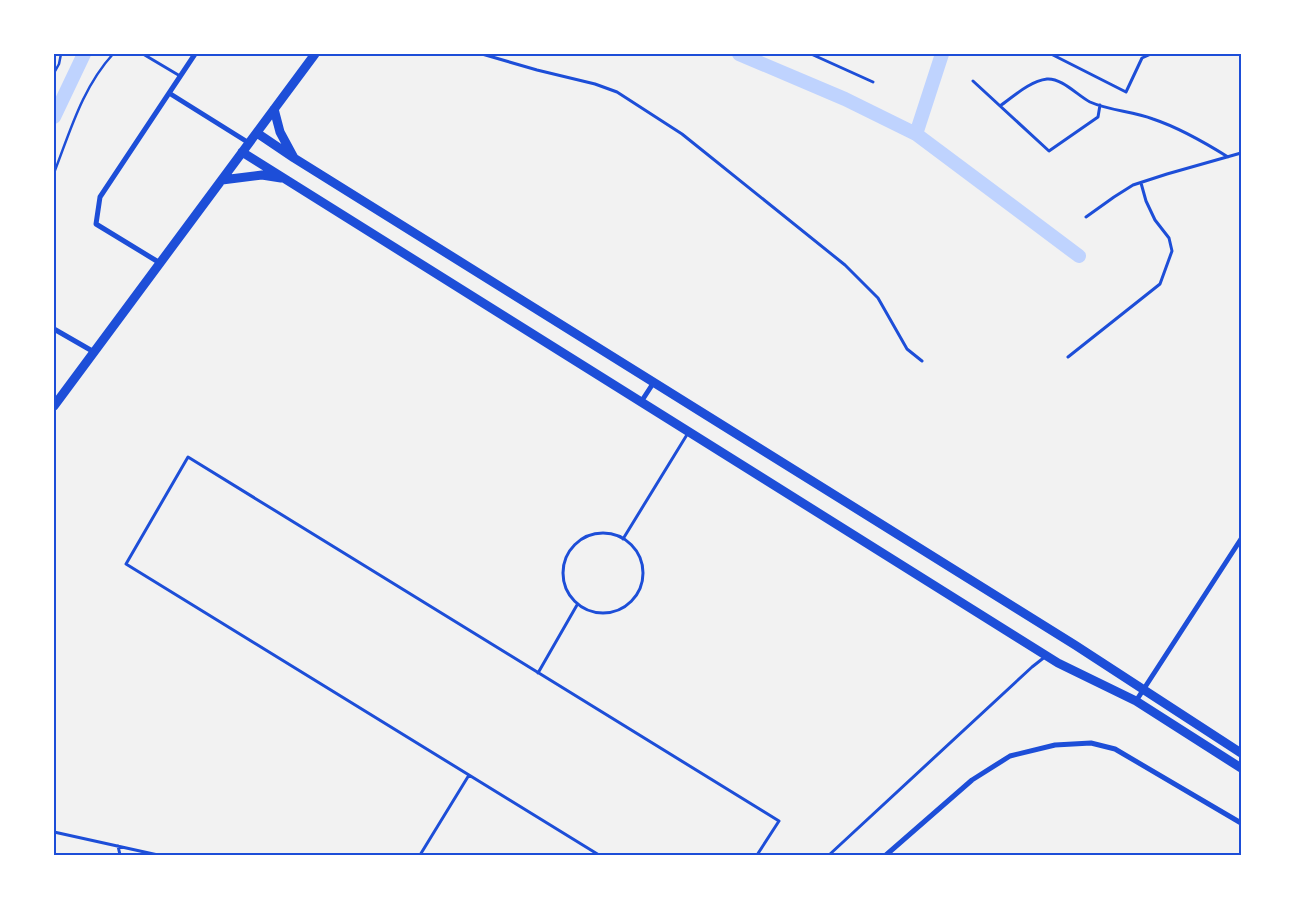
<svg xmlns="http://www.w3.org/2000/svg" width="1295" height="909" font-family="Rubik,sans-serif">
  <rect width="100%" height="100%" fill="#f2f2f2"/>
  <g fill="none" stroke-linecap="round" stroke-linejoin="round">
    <path stroke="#bfd3fe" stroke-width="14" d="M739 54 845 99 916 134 1079 256
      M54 117 84 54
      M916 134 942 54"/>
    <path stroke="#1d4ed8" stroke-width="2.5" d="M54 73 59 64 61 54
      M54 173C70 132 82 88 113 54"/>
    <path stroke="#1d4ed8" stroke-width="3" d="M143 54 180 76
      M482 54 537 70 595 84 617 92 682 134 845 265 878 298 907 349 922 361
      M811 54 873 82
      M1051 54 1126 92 1142 58 1151 54
      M973 81 1049 151 1098 117 1100 105
      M1000 106C1014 96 1030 81 1047 79 1062 78 1077 95 1090 102 1110 111 1133 111 1153 119 1180 128 1204 142 1228 157
      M1086 217 1114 197 1133 185 1167 174 1241 153
      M1068 357 1160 284 1172 251 1169 238 1155 220 1146 201 1141 183
      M563 573a40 40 0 1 1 80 0a40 40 0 1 1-80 0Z
      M623 539 688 433
      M538 673 577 605
      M54 832 158 855
      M118 846 120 855
      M420 855 469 775
      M599 855 126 564 188 457 779 821 757 855
      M829 855 1032 667 1046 656"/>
    <path stroke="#1d4ed8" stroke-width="5" d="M169 93 249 143
      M160 263 96 224 100 197 195 54
      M54 329 94 352
      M641 402 654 382
      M1136 701 1241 539
      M886 855 972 780 1010 756 1055 745 1091 743 1115 749 1241 823"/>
    <path stroke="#1d4ed8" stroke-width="9" d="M274 109 280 132 294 158
      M257 133 294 158 1075 645 1241 753
      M242 152 1058 663 1136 701 1241 768
      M222 180 262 175 281 178
      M54 406 315 54"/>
  </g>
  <rect width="1295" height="909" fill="none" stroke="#ffffff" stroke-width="110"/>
  <rect x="55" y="55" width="1185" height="799" fill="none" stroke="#1d4ed8" stroke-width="2"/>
</svg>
